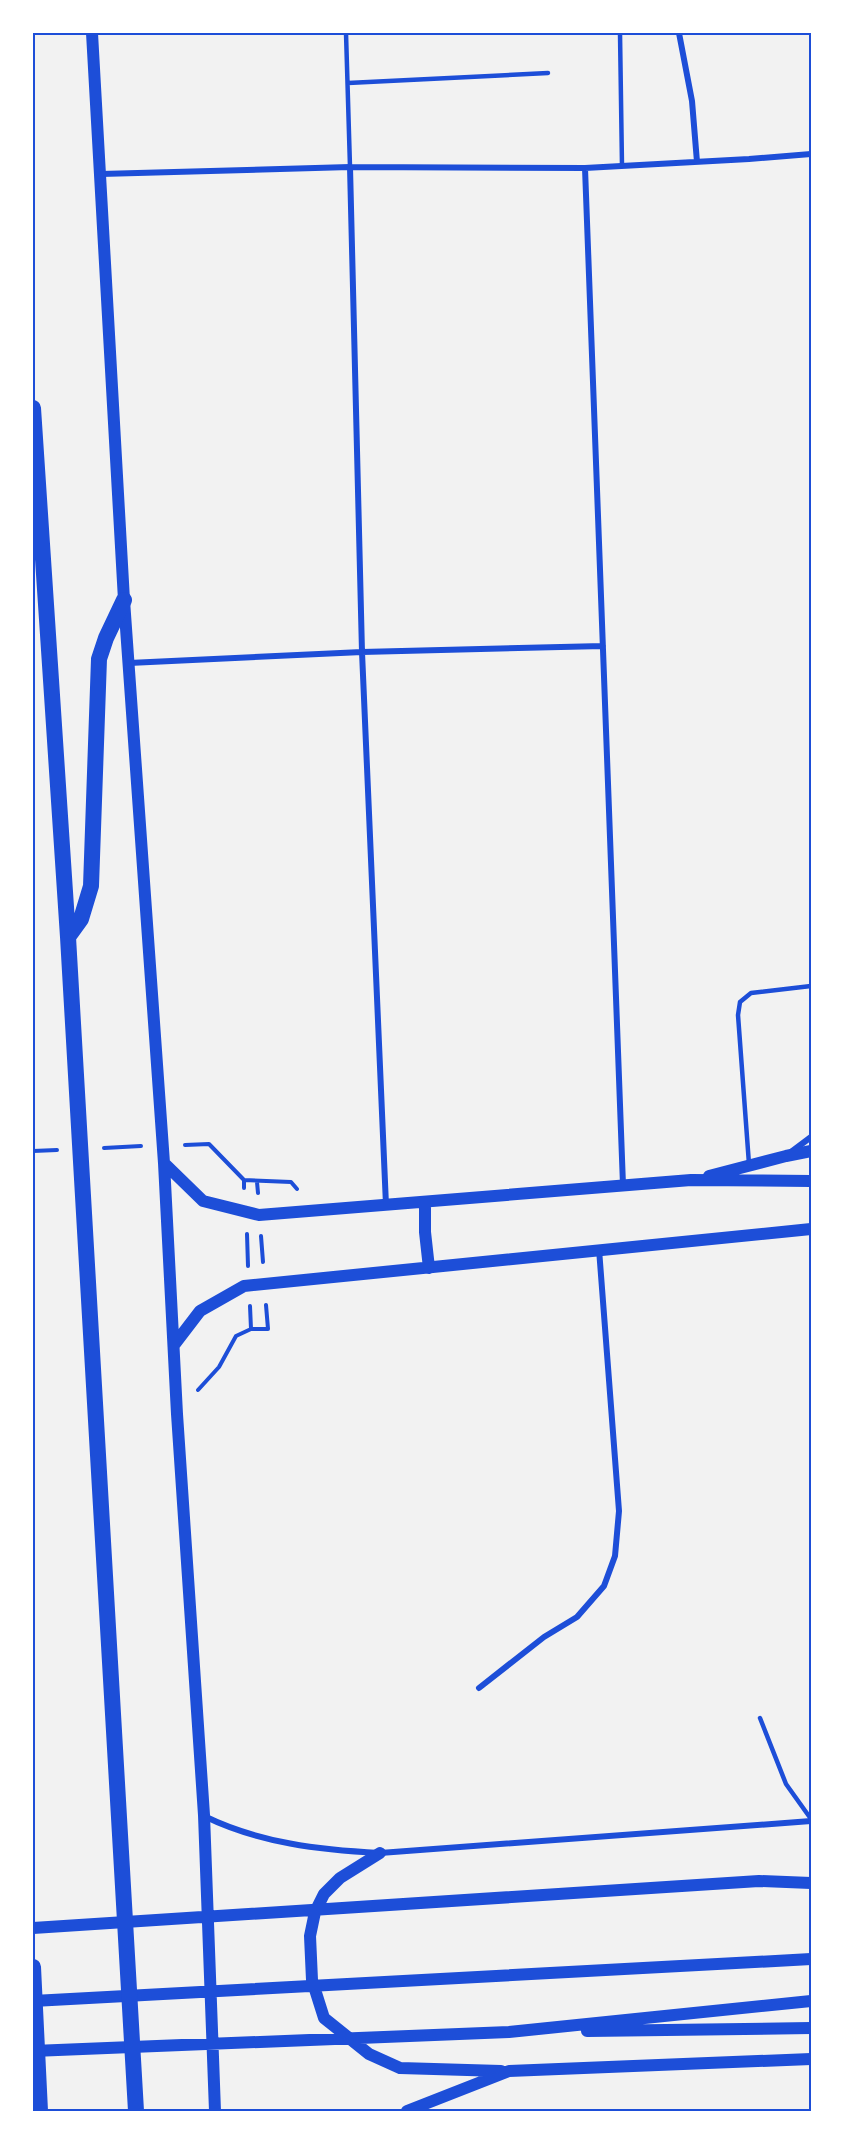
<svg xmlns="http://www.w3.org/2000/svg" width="844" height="2144" font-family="Commissioner,sans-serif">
  <rect width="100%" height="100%" fill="#f2f2f2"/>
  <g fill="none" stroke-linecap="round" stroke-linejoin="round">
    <path stroke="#1d4ed8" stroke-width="4" d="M185 1145 209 1144 244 1180V1188
      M104 1148 141 1146
      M33 1151 57 1150
      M244 1180 291 1182 297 1189
      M257 1182 258 1193
      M247 1234 248 1266
      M261 1236 263 1262
      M250 1306 251 1329
      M198 1390 219 1367 236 1336 251 1329H268L266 1305"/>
    <path stroke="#1d4ed8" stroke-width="4.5" d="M346 33 350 167
      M620 33 622 166
      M348 83 548 73
      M749 1164 738 1015 740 1002 751 993 811 986
      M760 1718 786 1784 811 1819"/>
    <path stroke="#1d4ed8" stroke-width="6" d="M679 33 692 101 697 162
      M350 167 362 652 386 1205
      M585 168 623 1185
      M101 174 350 167 585 168 749 159 811 154
      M129 663 362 652 603 646
      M791 1152 811 1137
      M479 1688 544 1637 577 1617 604 1586 615 1556 619 1511 599 1249
      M204 1816C259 1843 320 1850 380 1853L811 1821"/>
    <path stroke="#1d4ed8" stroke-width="12" d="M92 33 124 600 164 1163 177 1414 204 1815 215 2111
      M164 1163 203 1201 259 1215 691 1180 811 1181
      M709 1176 786 1156 811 1151
      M425 1203V1232L429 1268
      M174 1345 200 1311 244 1286 811 1229
      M380 1853 340 1878 324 1894 315 1912 310 1936 312 1980 324 2018 369 2054 400 2068 501 2071
      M33 1928 759 1881 811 1883
      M33 2001 811 1959
      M587 2031 811 2028
      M33 2051 509 2032 811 2001
      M407 2111 509 2071 811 2059"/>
    <path stroke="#1d4ed8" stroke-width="16" d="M33 408 68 937 136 2111
      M68 937 81 919 91 886 99 659 106 638 124 600
      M33 1967 40 2111"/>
  </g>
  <rect width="844" height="2144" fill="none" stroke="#ffffff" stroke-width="69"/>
  <rect x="34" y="34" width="776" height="2076" fill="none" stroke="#1d4ed8" stroke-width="2"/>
</svg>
